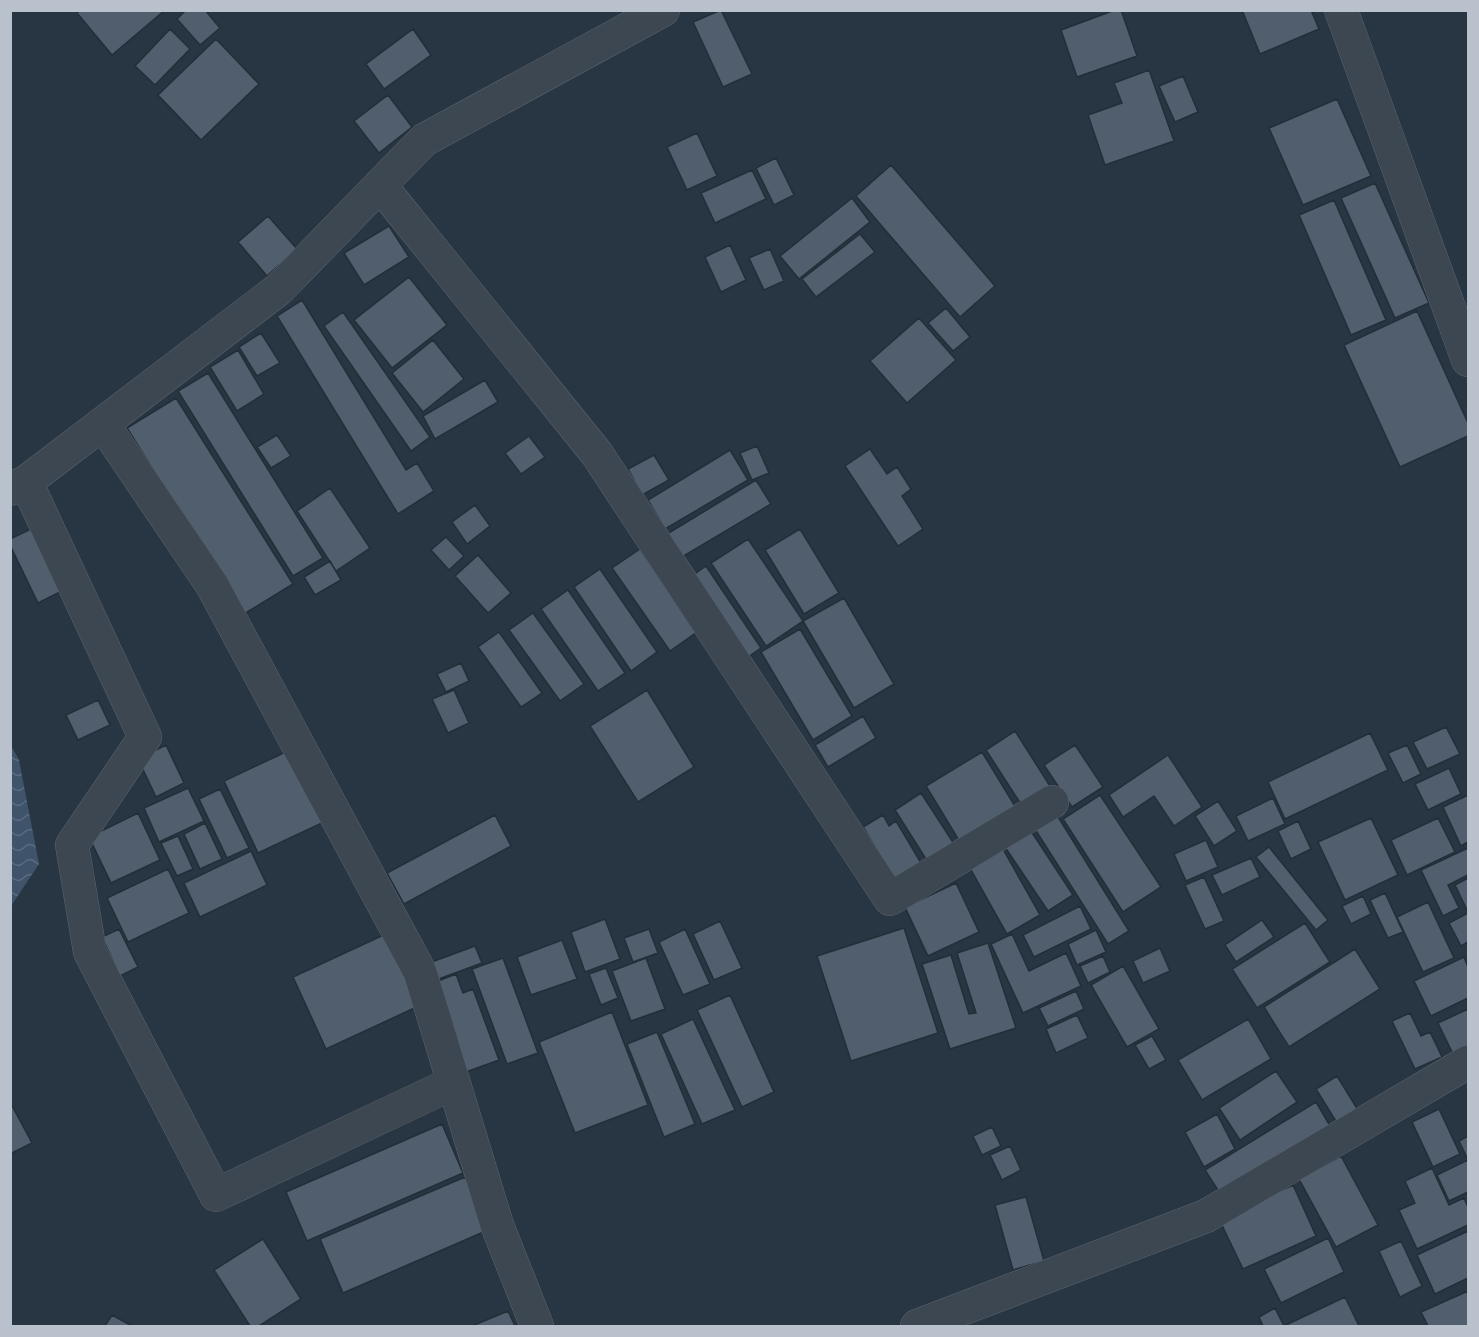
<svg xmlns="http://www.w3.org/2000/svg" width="1479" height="1337" font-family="'Source Sans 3',sans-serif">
  <defs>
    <pattern id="water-waves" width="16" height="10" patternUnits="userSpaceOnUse" patternTransform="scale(1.5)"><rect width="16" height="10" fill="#3f546b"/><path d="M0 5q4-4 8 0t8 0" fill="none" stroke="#596b7f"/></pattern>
  </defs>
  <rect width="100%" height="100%" fill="#283542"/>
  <path fill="url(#water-waves)" d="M10 744 19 760 39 864 11 906Z"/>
  <path fill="#515e6d" stroke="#232e39" stroke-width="1.5" d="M80 10H165L112 55 77 13Z
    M186 10H205L220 28 200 45 177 19Z
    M721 10 752 74 723 87 693 22Z
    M1115 10H1121L1137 56 1077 77 1061 30Z
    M1242 10H1311L1319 29 1260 54Z
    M170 29 190 49 155 85 135 66Z
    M413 29 431 55 384 89 366 64Z
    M216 39 259 84 201 140 158 95Z
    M1149 70 1174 141 1105 165 1088 115 1122 103 1114 83Z
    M1183 76 1198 112 1175 122 1159 86Z
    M388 95 412 127 379 153 354 121Z
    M1337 99 1371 176 1303 205 1269 128Z
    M697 133 717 176 687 190 667 147Z
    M776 158 794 195 774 205 756 168Z
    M891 165 995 286 960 317 856 196Z
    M752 170 766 199 715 223 701 193Z
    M1375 183 1429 303 1395 318 1341 198Z
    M852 198 870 222 799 279 780 256Z
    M1334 200 1386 320 1351 335 1299 215Z
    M268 216 297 249 267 276 238 242Z
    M389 226 409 257 364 285 344 253Z
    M860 234 875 252 816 297 802 279Z
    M730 245 746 280 721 292 705 257Z
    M770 249 784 281 764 290 749 258Z
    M409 277 447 325 392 368 354 320Z
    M302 300 406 470 417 463 434 491 398 514 277 316Z
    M946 308 970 337 953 351 928 323Z
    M1417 311 1468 423V436L1400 467 1344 345Z
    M343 312 430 437 411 451 324 326Z
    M919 318 956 360 907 403 870 361Z
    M261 333 280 363 257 376 239 347Z
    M433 340 464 379 423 412 392 373Z
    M238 350 264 394 237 411 210 367Z
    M208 373 323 558 293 576 178 391Z
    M485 380 498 402 435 439 423 416Z
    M176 398 293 584 244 614 127 428Z
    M277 435 291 456 271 468 257 447Z
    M529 436 545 457 521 474 505 453Z
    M757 446 769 473 752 480 740 453Z
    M870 449 887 474 897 467 911 489 902 496 923 529 898 546 845 466Z
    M730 450 748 480 665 529 648 500Z
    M654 455 669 480 642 495 628 469Z
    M756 480 771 504 682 557 667 534Z
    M330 488 370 548 336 571 297 511Z
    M475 505 490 526 467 544 452 522Z
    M35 527 64 590 38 603 10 545V539Z
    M800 529 839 593 804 614 765 550Z
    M446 537 464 556 449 570 431 550Z
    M748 539 803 621 766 646 711 563Z
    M640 549 697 632 670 651 612 568Z
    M478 555 511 593 488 613 455 576Z
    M330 561 341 580 315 595 304 577Z
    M706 566 761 648 745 659 689 578Z
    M600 569 657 652 631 671 574 587Z
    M568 590 625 673 598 691 541 609Z
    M844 598 894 684 854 708 803 621Z
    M533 613 584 684 560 701 509 630Z
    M800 629 852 716 813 740 761 652Z
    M499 632 542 693 521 707 478 647Z
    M461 663 469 681 446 692 437 674Z
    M454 690 469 723 448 733 432 699Z
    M647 690 694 767 638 802 590 726Z
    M98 700 110 725 78 740 66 715Z
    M863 716 876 738 828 767 815 745Z
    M1446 727 1460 754 1427 769 1413 742Z
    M1015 731 1055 794 1026 812 986 750Z
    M1370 733 1388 770 1285 819 1268 782Z
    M166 745 184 783 156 797 138 759Z
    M1075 745 1103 787 1072 807 1044 765Z
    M1407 745 1421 774 1403 783 1388 753Z
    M290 750 324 822 258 853 224 781Z
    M982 752 1019 813 963 847 926 786Z
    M1168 755 1202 807 1174 826 1154 796 1123 817 1109 795Z
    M1449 768 1461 794 1428 810 1415 784Z
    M188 788 204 821 159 842 144 808Z
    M220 789 249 848 227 858 199 799Z
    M921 793 958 850 931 867 895 810Z
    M1100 795 1161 887 1123 912 1063 819Z
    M1468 795V842L1461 846 1443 807Z
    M1273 798 1285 824 1248 841 1236 816Z
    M1218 801 1237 831 1214 846 1195 816Z
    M1055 812 1129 931 1108 944 1033 826Z
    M138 813 160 860 111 883 89 837Z
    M495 815 511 846 404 904 387 873Z
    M883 815 889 826 896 821 927 873 900 889 863 827Z
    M1371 818 1398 875 1345 900 1318 842Z
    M1438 818 1455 852 1407 875 1391 840Z
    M1298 821 1311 849 1291 859 1278 831Z
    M205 823 222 859 200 869 184 834Z
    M1029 828 1073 895 1048 911 1003 844Z
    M178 836 193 869 177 876 161 843Z
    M1206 840 1218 867 1186 881 1174 854Z
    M999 842 1040 915 1007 934 966 861Z
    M1269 847 1328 920 1316 930 1256 857Z
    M1468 848V875L1448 885 1459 908 1443 916 1421 870Z
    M251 851 267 885 200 917 184 883Z
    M1251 858 1260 877 1222 895 1212 875Z
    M168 869 189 913 128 942 107 898Z
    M1204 877 1224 921 1205 929 1185 885Z
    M1468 878V909L1467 910 1455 885Z
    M956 883 979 932 928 956 905 907Z
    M1385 893 1403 932 1388 938 1370 900Z
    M1363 896 1371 914 1351 924 1342 906Z
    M1428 902 1454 958 1423 972 1397 917Z
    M1080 906 1091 929 1034 957 1023 935Z
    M1468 913V942L1461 946 1449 923Z
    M605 919 620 959 585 972 571 932Z
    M1262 920 1274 937 1236 962 1225 945Z
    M720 921 742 968 714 980 693 934Z
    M1305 923 1330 962 1257 1008 1232 969Z
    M904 928 938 1033 851 1061 817 956Z
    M119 929 138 967 120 976 102 937Z
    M649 929 658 953 633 962 624 938Z
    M685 929 710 984 683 995 659 942Z
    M1096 930 1106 952 1077 965 1068 944Z
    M390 932 423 1004 326 1049 293 977Z
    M1012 934 1029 971 1066 953 1081 986 1023 1013 991 944Z
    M562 940 577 979 531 995 517 957Z
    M988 943 1016 1028 950 1049 922 964 951 955 969 1014 976 1013 957 953Z
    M475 946 482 963 436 980 429 963Z
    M1160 948 1170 971 1143 983 1133 961Z
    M1355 949 1380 989 1289 1047 1264 1007Z
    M1103 956 1110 972 1088 983 1080 966Z
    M1464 957 1468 967V998L1431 1016 1414 981Z
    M503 958 538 1053 507 1064 472 969Z
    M646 958 665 1009 631 1021 612 971Z
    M1123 966 1159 1029 1127 1047 1091 985Z
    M606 968 618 998 601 1005 589 974Z
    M456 974 463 993 473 989 499 1060 466 1072 433 983Z
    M1076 991 1084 1009 1048 1026 1039 1008Z
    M730 995 774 1092 742 1107 697 1010Z
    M1468 1009V1046L1453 1054 1438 1023Z
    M612 1012 648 1105 575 1133 539 1042Z
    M1410 1013 1421 1036 1430 1032 1442 1057 1415 1069 1392 1021Z
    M1077 1015 1088 1038 1056 1053 1046 1029Z
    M693 1019 735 1110 702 1124 661 1034Z
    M1248 1019 1271 1059 1202 1100 1178 1060Z
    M657 1032 695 1124 664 1137 627 1044Z
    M1152 1036 1166 1060 1149 1069 1135 1045Z
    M1276 1071 1297 1102 1240 1140 1219 1108Z
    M1337 1076 1358 1110 1337 1123 1316 1089Z
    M10 1102 32 1143 10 1154Z
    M1316 1102 1333 1131 1223 1198 1205 1170Z
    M1439 1109 1460 1154 1433 1167 1412 1122Z
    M1217 1114 1235 1149 1204 1167 1185 1132Z
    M442 1124 463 1173 307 1241 286 1192Z
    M992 1127 1001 1146 982 1155 973 1136Z
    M1468 1136V1192L1449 1201 1437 1175 1468 1160 1459 1141Z
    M1010 1146 1021 1170 1002 1180 990 1155Z
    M1341 1156 1378 1225 1336 1247 1299 1179Z
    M1432 1168 1449 1205 1464 1198 1468 1207V1225L1417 1249 1399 1210 1415 1203 1405 1181Z
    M465 1177 488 1230 343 1293 320 1239Z
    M1293 1185 1316 1236 1243 1269 1219 1219Z
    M1026 1197 1044 1261 1013 1270 995 1205Z
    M1468 1231V1278L1435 1294 1417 1255Z
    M1328 1238 1344 1272 1281 1303 1264 1269Z
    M263 1239 301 1299 259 1326H250L214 1270Z
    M1401 1241 1422 1286 1400 1297 1379 1251Z
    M1468 1291V1326H1428L1421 1312Z
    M1345 1297 1359 1326H1287L1286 1325Z
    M1275 1308 1284 1326H1263L1259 1317Z
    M508 1311 515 1326H472Z
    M112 1315 132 1326H105Z"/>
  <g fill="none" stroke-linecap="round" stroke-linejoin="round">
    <g stroke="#5a656f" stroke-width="34">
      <path id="street" d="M1341 10 1468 360
        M380 185 597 454 890 899 1052 802
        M103 424 212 585 420 972 497 1225 537 1326
        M26 482 145 737 72 845 90 952 216 1195 453 1083
        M10 489 26 482 279 289 424 140 663 10
        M917 1326 1206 1216 1468 1062"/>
    </g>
    <use href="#street" stroke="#3c4752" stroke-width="33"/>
  </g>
  <rect width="1479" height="1337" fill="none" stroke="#b9c2cc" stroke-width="24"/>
</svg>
